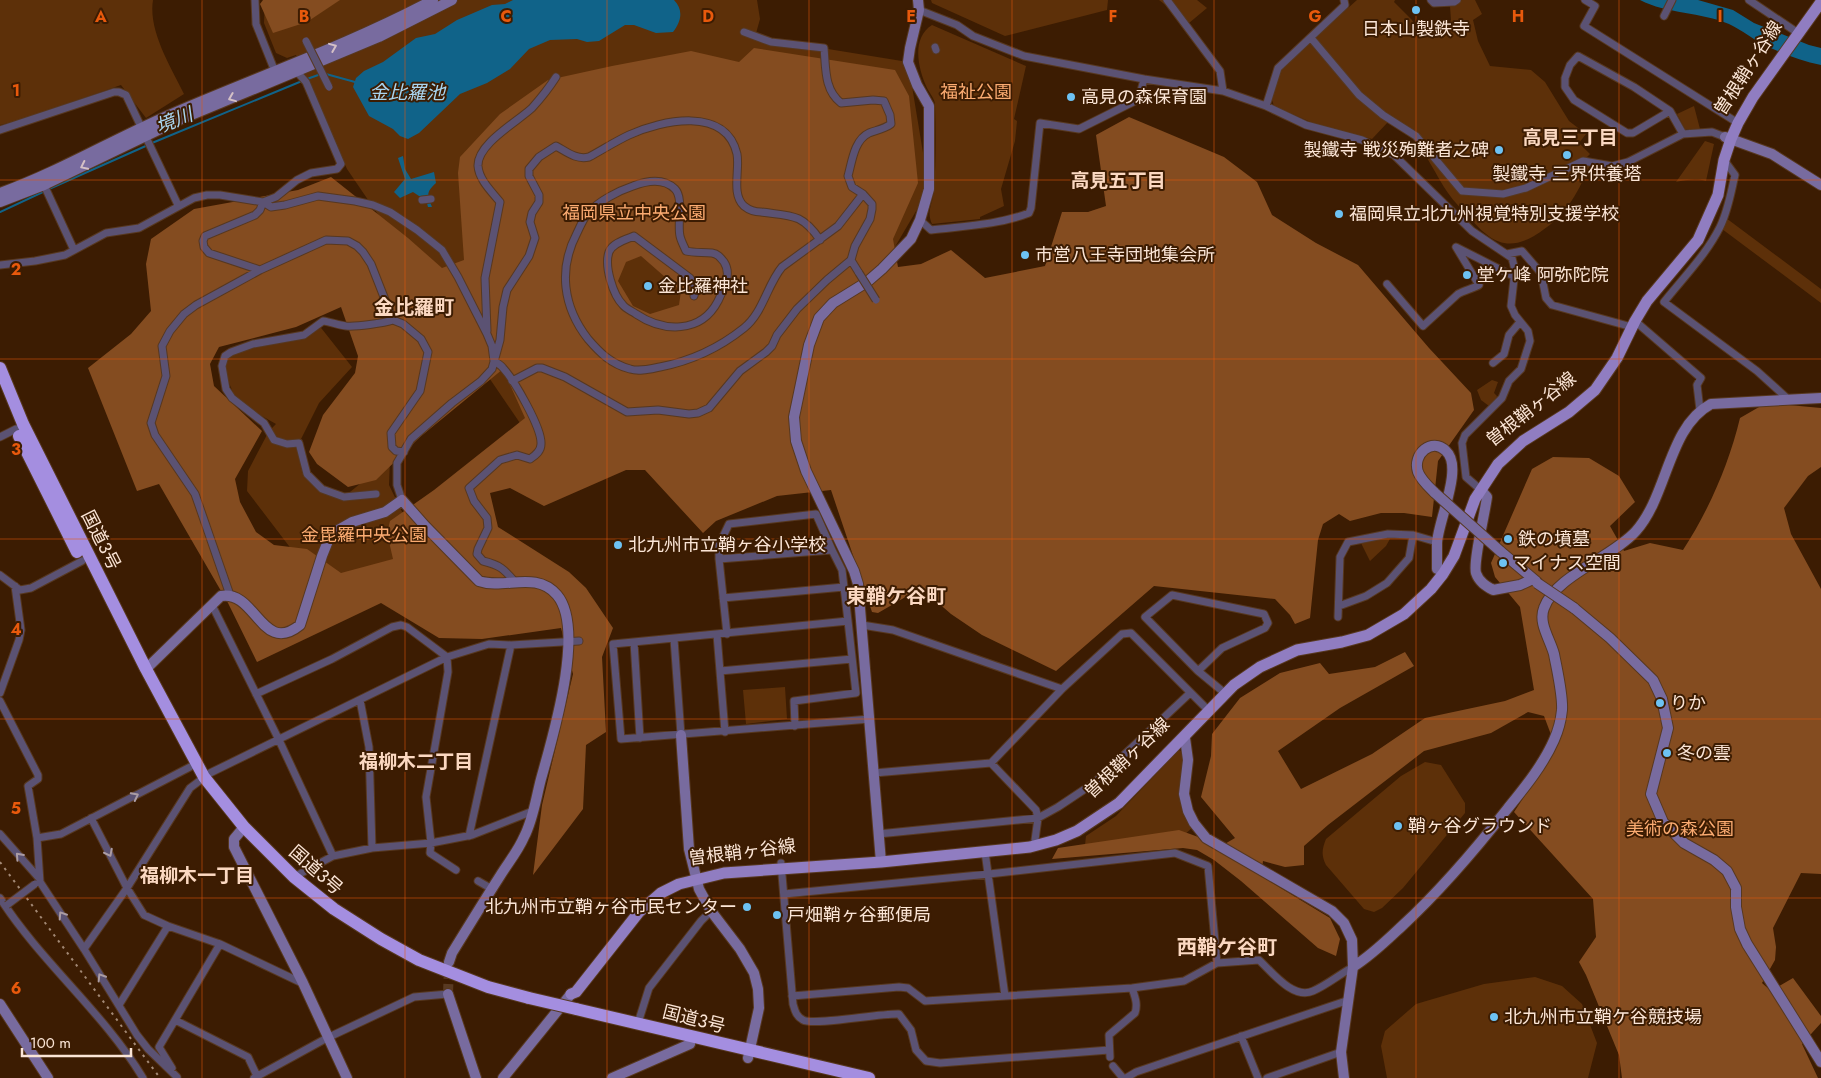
<svg xmlns="http://www.w3.org/2000/svg" width="1821" height="1078" font-family="Jost,'Noto Sans JP',sans-serif">
  <rect width="100%" height="100%" fill="#3c1c02"/>
  <path fill="#5d3009" d="M0 0H153C148 31 171 67 184 94L146 118 121 85 16 121 0 125Z
    M265 0H757L760 19 755 37 908 62 929 189 882 269 556 476 347 169 296 55 287 58 276 53 264 23Z
    M931 0H1108L1107 10 1005 36 932 3Z
    M1159 0H1197L1207 8 1189 23Z
    M1357 0H1395L1394 2 1412 20 1419 32 1447 27 1451 20 1450 6 1462 0H1475L1482 14 1473 20 1478 41 1490 66 1531 70 1545 82 1569 121 1586 134 1579 143 1590 154 1587 157 1590 165C1576 197 1565 217 1534 236 1505 253 1488 239 1469 217 1462 209 1454 202 1448 193 1436 176 1427 154 1413 138 1407 132 1395 127 1388 122L1372 139 1315 124 1274 106 1272 100 1281 68Z
    M932 25 1026 66 1014 119 1017 121 1015 141 1001 189 1004 206 980 217V219L932 224C926 211 933 203 934 190 936 162 936 133 935 105 935 99 930 94 927 88 918 69 911 38 932 25Z
    M1694 106 1700 129H1685L1677 114Z
    M1705 141 1714 144 1706 181C1696 178 1686 180 1676 182Z
    M1726 218 1821 289V303L1722 229Z
    M318 324 352 367 319 403 299 443 307 474 322 489 344 497 390 459 389 485 406 520 422 540 382 575 325 583 292 550 247 491 248 471 269 431 276 424 237 402 222 366 231 352 304 335Z
    M1492 380 1498 382 1494 393 1497 396 1495 401 1489 406 1481 400 1477 390Z
    M1391 537 1386 546 1370 561 1361 543Z
    M785 687 787 719 746 724 743 690Z
    M1179 750 1184 753 1193 827 1182 837 1085 845 1086 836 1116 816Z
    M1425 762 1441 765 1465 803V813L1403 888 1382 908 1374 912 1364 909 1326 865C1321 855 1322 849 1326 839L1401 776Z
    M1535 977 1562 986 1582 1004 1597 1043 1588 1078H1387L1381 1046 1385 1031 1416 1004 1484 984Z"/>
  <path fill="#844c20" fill-rule="evenodd" d="M263 0H340L307 22 273 33 260 4Z
    M754 48 895 70 909 96 918 183 893 239 898 267 921 264 951 250 985 278 1045 266 1062 212H1088L1106 206 1096 135 1129 117 1224 157 1257 182 1272 215 1316 243 1358 265 1429 348 1471 393 1474 410 1438 461 1432 517 1404 513H1381L1350 521 1339 514 1323 524 1318 540 1310 618 1295 624 1290 615 1275 599 1154 586 1056 671 982 635 951 614 921 588 878 613 872 612 831 490 777 496 716 521 703 533 645 470H626L544 506 510 488 490 493 498 527 569 572 586 588 613 628 602 657 606 732 586 745 583 809 533 875 542 805 573 674 561 628 482 639 439 638 381 603 257 662 228 603 159 484 137 491 88 368 131 334 151 311 146 264 151 239 194 209 298 190 331 177 408 238 442 268 464 260 458 173 460 157 500 114 548 80 612 66 691 51 739 62ZM641 256 681 291 679 305 650 314 633 306 618 281 626 262ZM341 307 358 356 355 373 323 415 309 452 317 464 348 487 376 480 420 437 503 369 525 418 434 490 390 521 387 533 393 559 341 573 307 549 274 545 256 532 240 502 235 479 262 431 214 386 210 364 219 347 296 327Z
    M1766 403 1821 408V467L1808 476 1784 508 1791 534 1821 589V874L1801 873 1773 928 1776 947 1775 960 1762 983 1771 991 1793 978 1821 1016V1023L1802 1044 1818 1078H1622L1619 1055 1586 975 1579 962 1596 937 1593 899 1514 812 1556 748 1544 716 1528 712 1491 733 1424 751 1328 825 1304 846V865L1285 867 1263 861 1261 876 1330 918 1340 939 1336 956 1318 948 1241 881 1214 860 1197 850 1183 848 1052 859 1058 848 1179 830 1201 838 1216 849 1235 838 1201 797 1211 756 1212 734 1240 698 1280 673 1320 663 1329 674 1375 667 1405 652 1414 666 1340 708 1278 751 1301 789 1372 754 1425 718 1505 701 1534 690 1520 607 1495 577 1491 563 1532 469 1553 457 1589 458 1619 476 1635 502 1610 526 1624 551 1650 543 1683 550C1709 510 1729 464 1740 418Z"/>
  <path fill="#106389" d="M513 0H674C684 10 681 22 673 32L656 33 634 25H625L599 41 587 42 577 39 550 40 529 49 510 69 487 83 460 94 419 133 408 139 400 136 393 129 369 116 353 87 356 78 364 71 383 62 416 38 435 34 457 20 492 5 505 4Z
    M1640 0H1698L1733 10 1754 23 1809 45 1821 48V65C1802 61 1784 54 1766 46 1754 40 1742 30 1729 24 1701 12 1667 14 1640 0Z
    M403 156 405 169 411 179 434 172 436 183C426 192 427 195 432 207H428L425 196H419L413 192 400 198 394 192 405 179 398 158Z"/>
  <g fill="none" stroke-linecap="round" stroke-linejoin="round">
    <path stroke="#106389" stroke-width="2" d="M326 74 355 82
      M307 79 321 74
      M152 143 302 81
      M49 189 148 145
      M0 212 45 191"/>
    <path stroke="#593a22" stroke-width="10" stroke-dasharray="10 5" stroke-linecap="butt" d="M448 994 449 965"/>
    <g stroke="#573820" stroke-width="9">
      <path id="street" d="M255 0 256 24 276 74
        M1167 0 1220 71 1223 91
        M1431 0 1434 3 1454 2 1457 0
        M1585 0 1595 6 1584 26 1738 123
        M1749 0 1798 33
        M919 10 957 25 973 36 1024 56 1144 79 1223 91 1266 106 1306 125 1362 140 1394 155 1472 231 1512 258 1515 270 1511 306 1515 315 1528 331 1530 341 1521 369 1509 381 1502 398 1465 435 1462 443 1466 477 1481 490
        M1664 16 1672 0
        M1311 38 1359 95 1383 115 1416 136 1462 191 1503 194 1526 188 1583 161 1612 166 1628 162 1683 134 1712 132 1725 137
        M935 47 936 50
        M1578 56 1634 87 1670 111 1633 133H1627L1574 100 1565 87V78L1570 65Z
        M1266 106 1278 68 1345 5 1344 0
        M1670 111 1683 134
        M0 130 114 92H119L126 95 178 205
        M1724 160 1735 175C1731 192 1728 211 1720 227 1706 255 1683 278 1664 302L1757 371 1788 399
        M44 185 74 250
        M422 200 431 199
        M263 202 276 197 297 180 311 173 337 169 341 164 306 82 297 72
        M920 220 931 230C964 226 998 225 1029 213L1031 208 1040 123 1079 129 1139 99 1144 79
        M1507 254 1522 251 1541 273 1546 298 1552 305 1632 327
        M851 260 859 273
        M0 265 35 261 65 255 106 233 139 228 194 198 207 195H220L263 202 271 207 285 205 318 196 355 201 373 205 390 212 417 230 442 250 458 277 487 334 492 346 494 361C497 363 501 365 503 368 514 380 542 428 541 444 541 451 536 455 530 459L517 455 500 460 469 488 474 501 487 518 488 528 478 549 477 554 483 561C500 565 504 569 515 582
        M260 270 209 253 204 247 203 241 205 236 255 215 260 210 263 202
        M1387 284 1423 326 1458 294C1465 290 1472 289 1479 285L1456 247 1513 276
        M694 296 696 288 690 278 634 236C627 239 612 243 609 252 604 266 613 295 623 305 626 309 632 311 636 314 663 332 701 334 718 301 724 288 732 274 724 262 720 257 718 254 712 253 703 252 694 253 686 251 684 246 681 241 680 236 677 224 684 198 675 189 663 177 646 181 633 186 618 191 599 201 588 213 583 219 580 227 577 233 558 269 563 307 588 339 600 353 611 364 630 369 639 372 650 369 660 367 691 361 719 348 744 328 763 313 767 285 782 267L838 226 863 194
        M1635 321 1701 378 1697 385 1700 410
        M487 331 485 278 500 202C492 192 479 180 478 166 477 144 517 122 532 108 541 98 549 88 556 77
        M1493 363 1504 354 1509 335 1520 322
        M512 381 537 368H542L565 377 627 412 658 410 689 414 698 413 709 408 740 371 766 352 772 346 777 335 797 309 827 280 851 260 855 246 870 219 872 209V204L863 194 852 187 848 176C852 162 854 140 869 133 877 130 884 129 891 124L890 115 884 101 873 100 841 103C824 90 826 68 824 48L771 42 744 32
        M0 437 16 429
        M376 494 344 497 322 489 307 474 299 443 287 444 274 440 264 423 232 398 226 389 222 366 225 356 231 352 253 344 304 335 323 321C331 322 338 325 346 326 356 327 384 323 393 320
        M402 500 397 485V463L411 439 452 403 481 381 492 369 500 340 503 307 507 290 529 256 535 238 530 222 532 213 539 202V195L529 176V169L539 157 556 146C567 152 576 160 589 157 602 150 616 141 629 135 662 120 726 106 737 154 740 170 731 194 744 206 749 210 755 212 761 212 791 216 802 213 820 240
        M719 559V545L729 524 816 514 832 550
        M0 575 20 590 31 588 82 561
        M230 595 195 494 155 435 151 423 166 376 162 346 170 331 184 314 196 305 260 270 326 240 348 241 357 246 363 252 371 264 393 320 403 324 421 339 428 352 420 391 391 433 392 447 396 451 404 452
        M1172 595 1264 614 1268 623 1265 628 1222 648 1198 671 1145 617Z
        M723 598 844 587
        M212 605 279 740 333 856
        M1339 606 1366 596 1387 583 1409 558 1413 535
        M1338 617 1340 557 1348 542 1388 534 1413 535 1437 542
        M862 625 893 630 1062 689
        M727 634 719 559 832 550 842 570 848 621
        M717 635 725 732
        M674 639 681 735
        M634 642 640 738
        M720 671 852 659
        M1198 671 1221 690
        M0 693 19 640 21 630 15 586
        M256 694 332 659 392 627 401 625 407 627 447 657 448 672 426 797 431 843 430 853 456 870
        M360 700 369 747 372 848
        M0 701 38 775V779L28 786 37 838 40 882 84 949 137 1035 148 1049 177 1077
        M795 726 794 701 856 693 848 621 613 644 621 739 870 719
        M991 763 1036 810 1038 818 1035 840
        M874 773 991 763 1062 689 1122 634 1131 633 1205 707
        M91 818 127 888 144 915 168 926 220 944 302 983
        M0 834 38 877
        M878 834 1038 818 1058 807 1094 783 1190 693
        M469 836 511 645
        M37 838 61 834 190 767
        M985 852 1005 996
        M781 863 793 1004C795 1011 796 1016 803 1020 814 1026 880 1013 899 1014L911 1030 916 1050 926 1061 940 1063 1109 1050
        M294 877 333 856 372 848 431 843 472 835 533 811
        M478 881 492 889
        M784 894 989 874 1175 853 1208 866 1217 963
        M0 898C41 962 104 1013 143 1078
        M84 949 127 888 190 788 210 773 447 657 489 644 511 645 579 641
        M792 996 899 987 908 988 925 1001 1132 988 1184 981 1217 963 1259 960C1272 972 1293 1000 1313 991 1327 985 1340 974 1353 967
        M119 1005 168 926
        M175 1020 248 1057 258 1078
        M638 1023 649 988 701 921 711 911
        M1241 1036 1258 1078
        M1110 1057 1109 1035 1135 1013C1138 1004 1135 997 1132 988
        M1113 1066 1123 1078
        M172 1068 159 1047 220 944
        M254 1078 327 1038 414 997 448 994
        M1126 1078 1136 1072 1349 1000
        M1267 1078 1341 1052"/>
    </g>
    <g stroke="#573820" stroke-width="12">
      <path id="secondary" d="M1725 137 1772 154 1821 185
        M0 193C61 171 117 137 176 112 262 75 350 44 433 0
        M0 202 44 185 177 121 379 37 452 0
        M1481 490 1487 497C1485 513 1473 562 1476 573 1479 582 1486 586 1493 590L1520 585 1533 579
        M1435 493C1429 487 1421 480 1418 472 1412 454 1432 437 1446 451 1464 467 1438 521 1437 543 1437 551 1437 561 1437 569
        M1500 551 1537 582
        M1574 608 1610 638 1653 680 1662 699 1668 728 1651 794 1663 822 1684 843 1714 860 1727 871 1736 888V907L1740 929 1747 944 1821 1062
        M146 669 221 596C256 590 262 656 300 625L322 556 328 541 338 530 352 522 385 512 402 500 425 526 479 581C504 590 536 570 557 595 586 629 552 739 541 779 536 798 533 820 524 837 518 851 508 863 500 876 484 901 468 927 452 953L449 962
        M681 735 689 849 699 889 711 911 740 949 754 973 758 989 759 1008 748 1058
        M1185 738 1188 760 1184 794 1188 811 1194 823 1206 838 1332 911 1344 923 1352 940 1353 967 1341 1052 1344 1078
        M244 827 234 839V847L303 983 347 1078
        M881 862 858 584 854 571 806 471 796 441 794 417 809 345 819 318 833 303 867 282 882 269 911 239 920 220 929 189V106L917 85 908 62 910 48 919 10 918 0
        M1353 967C1372 955 1386 941 1402 926 1441 890 1475 850 1508 808 1525 787 1543 765 1554 740 1558 731 1561 720 1562 710 1563 695 1557 670 1554 654 1550 639 1538 623 1544 608 1555 576 1613 557 1636 531 1668 495 1668 427 1711 404L1821 398
        M448 994 476 1078
        M0 1004 48 1078
        M503 1078 571 994
        M612 1078 690 1044"/>
    </g>
    <g stroke="#573820" stroke-width="13">
      <path id="primary" d="M571 994 576 992 639 912 661 893 679 884 724 873 881 862 1030 847 1056 840 1077 831 1119 803 1234 685 1260 667 1297 650 1342 642 1368 635 1404 614 1431 589 1443 574 1454 556 1475 499 1498 464 1523 441 1569 412 1595 390 1617 358 1635 321 1647 301 1698 240 1718 195 1724 160 1731 139 1738 123 1753 97 1821 2"/>
    </g>
    <g stroke="#573820" stroke-width="14">
      <path id="highway" d="M0 368 23 424 146 669 204 777 244 827 294 877 334 909 381 939 419 960 488 987 529 998
        M19 436 77 552
        M576 1009 869 1078"/>
    </g>
    <use href="#street" stroke="#5b5273" stroke-width="7"/>
    <use href="#secondary" stroke="#786b9f" stroke-width="10"/>
    <use href="#primary" stroke="#907dc1" stroke-width="11"/>
    <use href="#highway" stroke="#a48ee0" stroke-width="12"/>
    <path stroke="#a38975" stroke-width="2" stroke-dasharray="2.5 5" stroke-linecap="butt" d="M0 862 160 1078"/>
    <g stroke="#573820" stroke-width="9" stroke-linecap="butt">
      <path id="street-bridge" d="M306 41 329 87
        M859 273 876 300
        M7 905 35 884"/>
    </g>
    <g stroke="#573820" stroke-width="12" stroke-linecap="butt">
      <path id="secondary-bridge" d="M1435 493 1500 551
        M1537 583 1574 608"/>
    </g>
    <g stroke="#573820" stroke-width="14" stroke-linecap="butt">
      <path id="highway-bridge" d="M529 998 576 1009"/>
    </g>
    <use href="#street-bridge" stroke="#5b5273" stroke-width="7"/>
    <use href="#secondary-bridge" stroke="#786b9f" stroke-width="10"/>
    <use href="#highway-bridge" stroke="#a48ee0" stroke-width="12"/>
  </g>
  <defs><path id="oneway-chevron" d="M-2-3.5L2.5 0L-2 3.5" fill="none" stroke-width="1.6" stroke-linecap="round" stroke-linejoin="round" transform="scale(1.25)"/></defs>
  <g stroke="#d4c0c6">
    <use href="#oneway-chevron" transform="translate(333 47) rotate(-22)"/>
    <use href="#oneway-chevron" transform="translate(232 98) rotate(158)"/>
    <use href="#oneway-chevron" transform="translate(84 166) rotate(154)"/>
  </g>
  <g stroke="#ab9ca4">
    <use href="#oneway-chevron" transform="translate(135 796) rotate(-27)"/>
    <use href="#oneway-chevron" transform="translate(109 853) rotate(63)"/>
    <use href="#oneway-chevron" transform="translate(19 856) rotate(-132)"/>
    <use href="#oneway-chevron" transform="translate(62 915) rotate(-123)"/>
    <use href="#oneway-chevron" transform="translate(101 977) rotate(-122)"/>
  </g>
  <path fill="none" stroke="#e8590c" stroke-width="1" stroke-opacity="0.55" d="M202 0V1078M405 0V1078M607 0V1078M809 0V1078M1012 0V1078M1214 0V1078M1416 0V1078M1619 0V1078M0 180H1821M0 359H1821M0 539H1821M0 719H1821M0 898H1821"/>
  <g fill="#6dc2f3" stroke="#3c1c02" stroke-width="2">
    <circle cx="1416" cy="10" r="5"/>
    <circle cx="1071" cy="97" r="5"/>
    <circle cx="1499" cy="150" r="5"/>
    <circle cx="1567" cy="155" r="5"/>
    <circle cx="1339" cy="214" r="5"/>
    <circle cx="1025" cy="255" r="5"/>
    <circle cx="1467" cy="275" r="5"/>
    <circle cx="648" cy="286" r="5"/>
    <circle cx="1508" cy="539" r="5"/>
    <circle cx="618" cy="545" r="5"/>
    <circle cx="1503" cy="563" r="5"/>
    <circle cx="1660" cy="703" r="5"/>
    <circle cx="1667" cy="753" r="5"/>
    <circle cx="1398" cy="826" r="5"/>
    <circle cx="747" cy="907" r="5"/>
    <circle cx="777" cy="915" r="5"/>
    <circle cx="1494" cy="1017" r="5"/>
  </g>
  <g text-anchor="middle" stroke-width="4" stroke-linejoin="round" paint-order="stroke">
    <g font-size="18" fill="#fbe5d6" stroke="#3c1c02" text-anchor="start">
      <text x="1416" y="35" text-anchor="middle">日本山製鉄寺</text>
      <text x="1081" y="103">高見の森保育園</text>
      <text x="1489" y="156" text-anchor="end">製鐵寺 戦災殉難者之碑</text>
      <text x="1567" y="180" text-anchor="middle">製鐵寺 三界供養塔</text>
      <text x="1349" y="220">福岡県立北九州視覚特別支援学校</text>
      <text x="1035" y="261">市営八王寺団地集会所</text>
      <text x="1477" y="281">堂ケ峰 阿弥陀院</text>
      <text x="658" y="292">金比羅神社</text>
      <text x="1518" y="545">鉄の墳墓</text>
      <text x="628" y="551">北九州市立鞘ヶ谷小学校</text>
      <text x="1513" y="569">マイナス空間</text>
      <text x="1670" y="709">りか</text>
      <text x="1677" y="759">冬の雲</text>
      <text x="1408" y="832">鞘ヶ谷グラウンド</text>
      <text x="737" y="913" text-anchor="end">北九州市立鞘ヶ谷市民センター</text>
      <text x="787" y="921">戸畑鞘ヶ谷郵便局</text>
      <text x="1504" y="1023">北九州市立鞘ケ谷競技場</text>
    </g>
    <g font-size="18" fill="#fbe5d6" stroke="#3c1c02">
      <text transform="translate(1748 68) rotate(-57)" y="6">曽根鞘ヶ谷線</text>
      <text transform="translate(1531 409) rotate(-38)" y="6">曽根鞘ヶ谷線</text>
      <text transform="translate(101 540) rotate(63)" y="6">国道3号</text>
      <text transform="translate(1127 758) rotate(-43)" y="6">曽根鞘ヶ谷線</text>
      <text transform="translate(742 852) rotate(-7)" y="6">曽根鞘ヶ谷線</text>
      <text transform="translate(316 870) rotate(41)" y="6">国道3号</text>
      <text transform="translate(694 1019) rotate(14)" y="6">国道3号</text>
    </g>
    <g font-size="18" fill="#fbab71" stroke="#3c1c02">
      <text x="976" y="98">福祉公園</text>
      <text x="634" y="219">福岡県立中央公園</text>
      <text x="364" y="541">金毘羅中央公園</text>
      <text x="1680" y="835">美術の森公園</text>
    </g>
    <g font-size="19" font-style="italic" fill="#a9d5f0" stroke="#3c1c02">
      <text x="407" y="99">金比羅池</text>
      <text transform="translate(174 120) rotate(-22)" y="7">境川</text>
    </g>
    <g font-size="19" font-weight="bold" fill="#fbd8c1" stroke="#3c1c02">
      <text x="1570" y="144">高見三丁目</text>
      <text x="1118" y="187">高見五丁目</text>
      <text x="416" y="768">福柳木二丁目</text>
      <text x="197" y="882">福柳木一丁目</text>
    </g>
    <g font-size="20" font-weight="bold" fill="#fbd8c1" stroke="#3c1c02">
      <text x="414" y="314">金比羅町</text>
      <text x="896" y="603">東鞘ケ谷町</text>
      <text x="1227" y="954">西鞘ケ谷町</text>
    </g>
  </g>
  <g font-size="16" text-anchor="middle" font-weight="bold" fill="#e8590c" stroke="#3c1c02" stroke-width="4" stroke-linejoin="round" paint-order="stroke">
    <text x="101" y="22">A</text>
    <text x="304" y="22">B</text>
    <text x="506" y="22">C</text>
    <text x="708" y="22">D</text>
    <text x="911" y="22">E</text>
    <text x="1113" y="22">F</text>
    <text x="1315" y="22">G</text>
    <text x="1518" y="22">H</text>
    <text x="1720" y="22">I</text>
    <text x="16" y="96">1</text>
    <text x="16" y="275">2</text>
    <text x="16" y="455">3</text>
    <text x="16" y="635">4</text>
    <text x="16" y="814">5</text>
    <text x="16" y="994">6</text>
  </g>
  <path d="M22 1048v8h109v-8" fill="none" stroke="#fbe5d6" stroke-width="2.5"/>
  <text x="30" y="1048" font-size="15" fill="#fbe5d6" stroke="#3c1c02" stroke-width="4" paint-order="stroke">100 m</text>
</svg>
